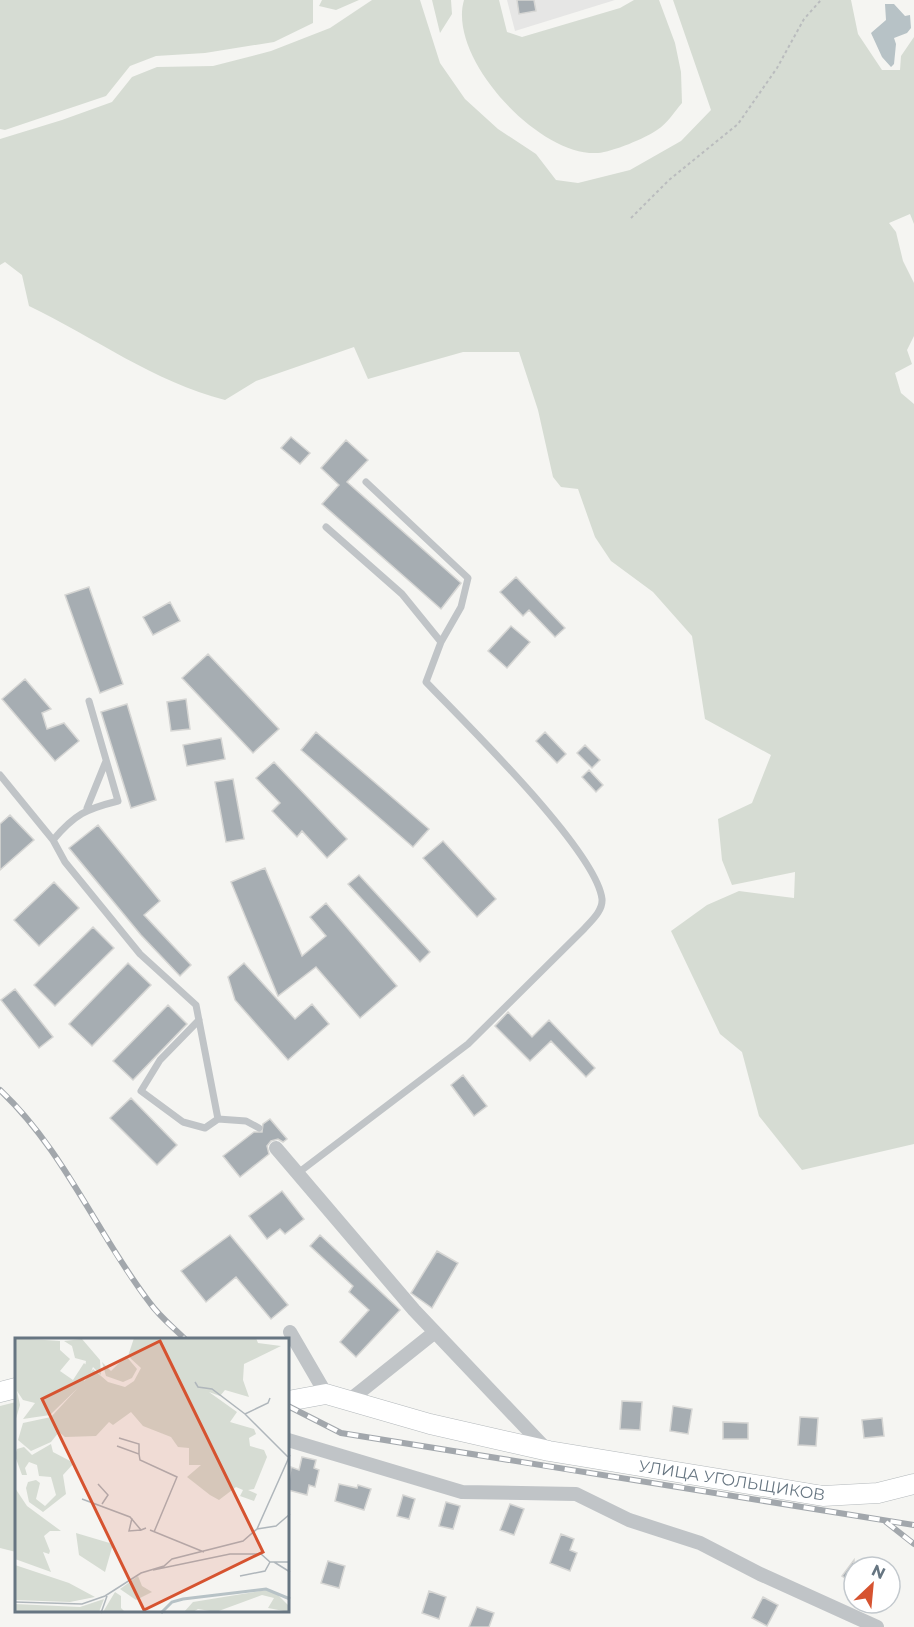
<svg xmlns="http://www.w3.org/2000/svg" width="914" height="1627" font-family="Montserrat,sans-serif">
  <rect width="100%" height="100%" fill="#f5f5f2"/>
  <path fill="#e6e6e5" d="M507 0H615L515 31Z"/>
  <path fill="#d6dcd3" d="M0 0H313V23L274 42 205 53 156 56 130 66 106 96 5 130 0 129Z
    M322 0H359L336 10 319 6Z
    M372 0H420L440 63 465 99 498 129 536 154 556 180 578 183 630 170 681 141 711 110 673 0H851L858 34 882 70H900L901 56 914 37V224L910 214 889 223 896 232 903 261 914 283V336L907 350 912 364 895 373 901 393 914 404V1144L802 1170 759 1116 742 1052 720 1034 671 931 707 905 739 891 794 898 795 872 732 885 722 860 718 819 752 803 771 755 705 719 692 636 653 592 611 561 595 537 578 489 561 487 553 477 538 410 519 352H463L368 379 354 347 256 381 225 400C154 382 94 337 29 306L22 275 5 262 0 265V139L62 120 112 102 132 77 157 67 213 66 271 51 330 28Z
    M432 0H451L452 14 440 33Z
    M464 0H499L507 32 522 37 620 8 634 0H659L675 43 681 72 682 103C674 112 667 124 657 130 646 138 612 152 598 153 539 157 447 58 464 0Z
    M16 1402V1552L0 1548V1406Z"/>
  <path fill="#b7c2c6" d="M885 4H894L905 16 910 15 911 28 907 33 894 38 896 44 894 64 891 67 882 57 871 33 886 20Z"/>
  <path fill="#a6adb2" stroke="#d6d6d4" stroke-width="1.5" d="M517 0H534L536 11 519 14Z
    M291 437 310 453 300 464 281 448Z
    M346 440 368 460 347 482 461 583 441 609 322 504 339 485 321 468Z
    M516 577 565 628 555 637 529 610 523 616 500 592Z
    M89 587 123 684 100 693 65 595Z
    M170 602 180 621 153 635 143 617Z
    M511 626 530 642 507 668 488 651Z
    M208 654 279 729 253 753 182 678Z
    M25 679 51 709 42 713 47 729 64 723 79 741 55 761 2 699Z
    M186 699 190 729 171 731 167 702Z
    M127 704 156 800 131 808 101 712Z
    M316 732 429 829 413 847 301 750Z
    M545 732 566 754 557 763 536 741Z
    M221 738 225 759 187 766 183 745Z
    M585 745 600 760 592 768 577 753Z
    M274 762 347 839 327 858 302 831 297 837 272 811 280 803 256 778Z
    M589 770 603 785 596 792 582 777Z
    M233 779 244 839 226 842 215 782Z
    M10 815 34 840 0 870V824Z
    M98 825 160 901 144 915 191 965 180 976 141 935 69 848Z
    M443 841 496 899 477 917 423 858Z
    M265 868 302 956 326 936 310 917 326 903 397 986 360 1018 316 967 278 996 231 882Z
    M359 875 430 952 420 962 348 884Z
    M54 882 79 908 39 946 14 920Z
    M93 927 114 948 55 1006 34 985Z
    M128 963 151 985 92 1046 69 1024Z
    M244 963 295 1019 312 1004 329 1024 288 1060 235 1000 228 977Z
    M15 989 53 1037 39 1048 1 1000Z
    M168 1005 187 1024 133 1080 113 1061Z
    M508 1012 532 1037 549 1020 595 1068 586 1077 551 1041 530 1061 495 1026Z
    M463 1075 487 1106 474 1116 451 1085Z
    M131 1098 177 1145 157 1165 110 1118Z
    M270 1119 287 1139 283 1142 278 1139 271 1141 267 1146 269 1154 240 1177 223 1156 254 1132H262L263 1124Z
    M282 1191 304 1219 285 1234 280 1229 267 1239 249 1216Z
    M230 1235 288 1305 271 1319 236 1277 206 1302 181 1271Z
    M320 1235 400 1310 356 1357 340 1342 369 1310 349 1292 353 1286 310 1246Z
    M437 1251 458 1263 432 1308 411 1293Z
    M622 1401 642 1402 640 1430 620 1429Z
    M673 1406 692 1409 688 1434 670 1431Z
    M800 1417 818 1418 816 1446 798 1445Z
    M882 1418 884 1436 864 1438 862 1420Z
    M723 1422 748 1423V1439H723Z
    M302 1457 316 1460 314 1468 319 1470 315 1487 309 1485 307 1495 288 1490 291 1467 299 1470Z
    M339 1484 357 1488 358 1485 371 1489 364 1510 335 1501Z
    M403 1495 415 1499 409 1519 397 1516Z
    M446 1502 460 1506 453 1529 439 1526Z
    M510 1504 524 1509 514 1535 500 1530Z
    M561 1534 574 1539 570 1550 577 1553 570 1571 550 1563Z
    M854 1560V1584L842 1576Z
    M328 1561 345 1566 339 1588 321 1583Z
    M429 1591 446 1597 439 1619 422 1613Z
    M763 1597 778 1605 767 1626 752 1618Z
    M477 1607 494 1613 489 1627H469Z"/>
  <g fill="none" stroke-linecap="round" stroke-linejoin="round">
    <g stroke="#b3b8bb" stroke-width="21">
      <path id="secondary" d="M0 1392 16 1388
        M288 1401 326 1394 430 1424 549 1451 823 1496 878 1493 914 1484"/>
    </g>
    <path stroke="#babcbe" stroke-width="2" stroke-dasharray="3 3" stroke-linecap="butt" d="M631 218 669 180 738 124 777 68 804 19 821 0"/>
    <path stroke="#c0c4c7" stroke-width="7" d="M366 482 468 578 461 607 441 642
      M0 775 53 840 65 862 140 954 196 1005 218 1119 246 1121 259 1128
      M87 808 106 761
      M53 840C75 814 86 809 118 801L89 701
      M199 1020 160 1060 141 1091 183 1122 205 1128 218 1119
      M298 1173 468 1044 584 929C591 921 603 911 602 899 596 850 464 722 426 682L441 642 402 594 326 527"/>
    <path stroke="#c0c4c7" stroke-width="14" d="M276 1148 414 1310 547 1450
      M290 1332 326 1394
      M351 1399 435 1332
      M288 1440 462 1492 576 1494 629 1520 700 1543 760 1574 877 1627"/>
    <use href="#secondary" stroke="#fff" stroke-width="20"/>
    <g stroke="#a2a7ac" stroke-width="6">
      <path id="rail" d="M0 1090C64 1150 97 1234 150 1303 159 1316 174 1328 185 1339
        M288 1406 341 1433 914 1525
        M886 1522 914 1544"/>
    </g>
    <use href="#rail" stroke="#fff" stroke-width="4" stroke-dasharray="11" stroke-linecap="butt"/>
  </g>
  <g text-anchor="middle" stroke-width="6" stroke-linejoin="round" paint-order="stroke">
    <g font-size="16" fill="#667581" stroke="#fff">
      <text transform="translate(732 1480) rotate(9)" y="6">УЛИЦА УГОЛЬЩИКОВ</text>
    </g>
  </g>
  <g transform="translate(15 1338)">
    <rect width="274" height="274" fill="#f5f5f2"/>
    <path d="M0 0 45 3V12L55 21 45 33 58 42 69 25 71 27 69 44 35 77 8 81 20 65 8 62 2 53 5 67 0 84ZM119 0H241L243 5 266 8 229 26 228 42 234 59 210 52 205 58 194 54 222 74 215 84 239 91 241 96 234 100 235 108 249 112 252 119 239 151 233 152 242 156 239 163 225 158 228 152 221 149 204 162 195 157 172 139 186 127H174V110L163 109 156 99 128 88 116 74 98 87 94 84 81 98 50 99 44 94 36 104 16 113 3 102 8 85 36 79 74 38 68 41 71 23 60 20 57 8 49 3 67 1 85 22 86 37 78 29 76 34 78 31 93 44 110 49 119 43 126 30 113 18ZM111 18 122 31 117 40 108 44 91 38 87 24 96 33ZM36 106 38 114 59 125 48 137 51 156 28 174 14 164 11 150 13 144 21 142 25 145 21 161 30 168 41 157 36 139 24 138 22 127 14 124 10 130 12 137H7L0 118 2 111 9 109 17 117ZM0 150 12 168 46 193H35L29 198 35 213 34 216 28 214 36 234 0 221ZM61 195 98 206 90 234 64 217ZM0 227 54 245 80 259 55 264 0 262ZM123 238 127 248 137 254 121 262 105 251ZM251 252 261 255 274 268V274L253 270 259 260 247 257 201 274 183 271 178 274H162H169L178 264ZM100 254 106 258V270L110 274H88ZM89 261 84 274H0V266L65 269Z" fill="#d6dcd3"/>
    <path fill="none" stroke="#b7c2c6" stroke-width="3" d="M146 275 157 264 168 261 251 251 275 261"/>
    <path fill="none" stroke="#afb6bb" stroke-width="1.5" d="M180 44 183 49 197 51 230 76 273 119M230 76 253 65 255 60M104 100 124 106V116M102 108 124 116 125 122 162 139 139 194M83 146 93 157 87 166M67 161 115 179 126 192 131 190M117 180 114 193 126 192M242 191 261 188 275 176M135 192 189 214M259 224 275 234M138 232 215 216H246L255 224H275M225 238 250 233 255 224M0 264 67 266 90 258 126 235 149 228 157 221 228 203 242 191 275 117M86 275 92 258"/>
    <path fill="#d65330" fill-opacity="0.15" stroke="#d65330" stroke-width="3" d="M145 3 248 214 129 272 27 61Z"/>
    <rect width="274" height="274" fill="none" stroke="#667581" stroke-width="3"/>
  </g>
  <g transform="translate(872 1585) rotate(26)"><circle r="28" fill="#ffffff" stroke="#c2c8cd" stroke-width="1.5"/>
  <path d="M0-4.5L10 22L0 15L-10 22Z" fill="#d65330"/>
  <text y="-9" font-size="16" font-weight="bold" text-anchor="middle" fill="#667581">N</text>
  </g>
</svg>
